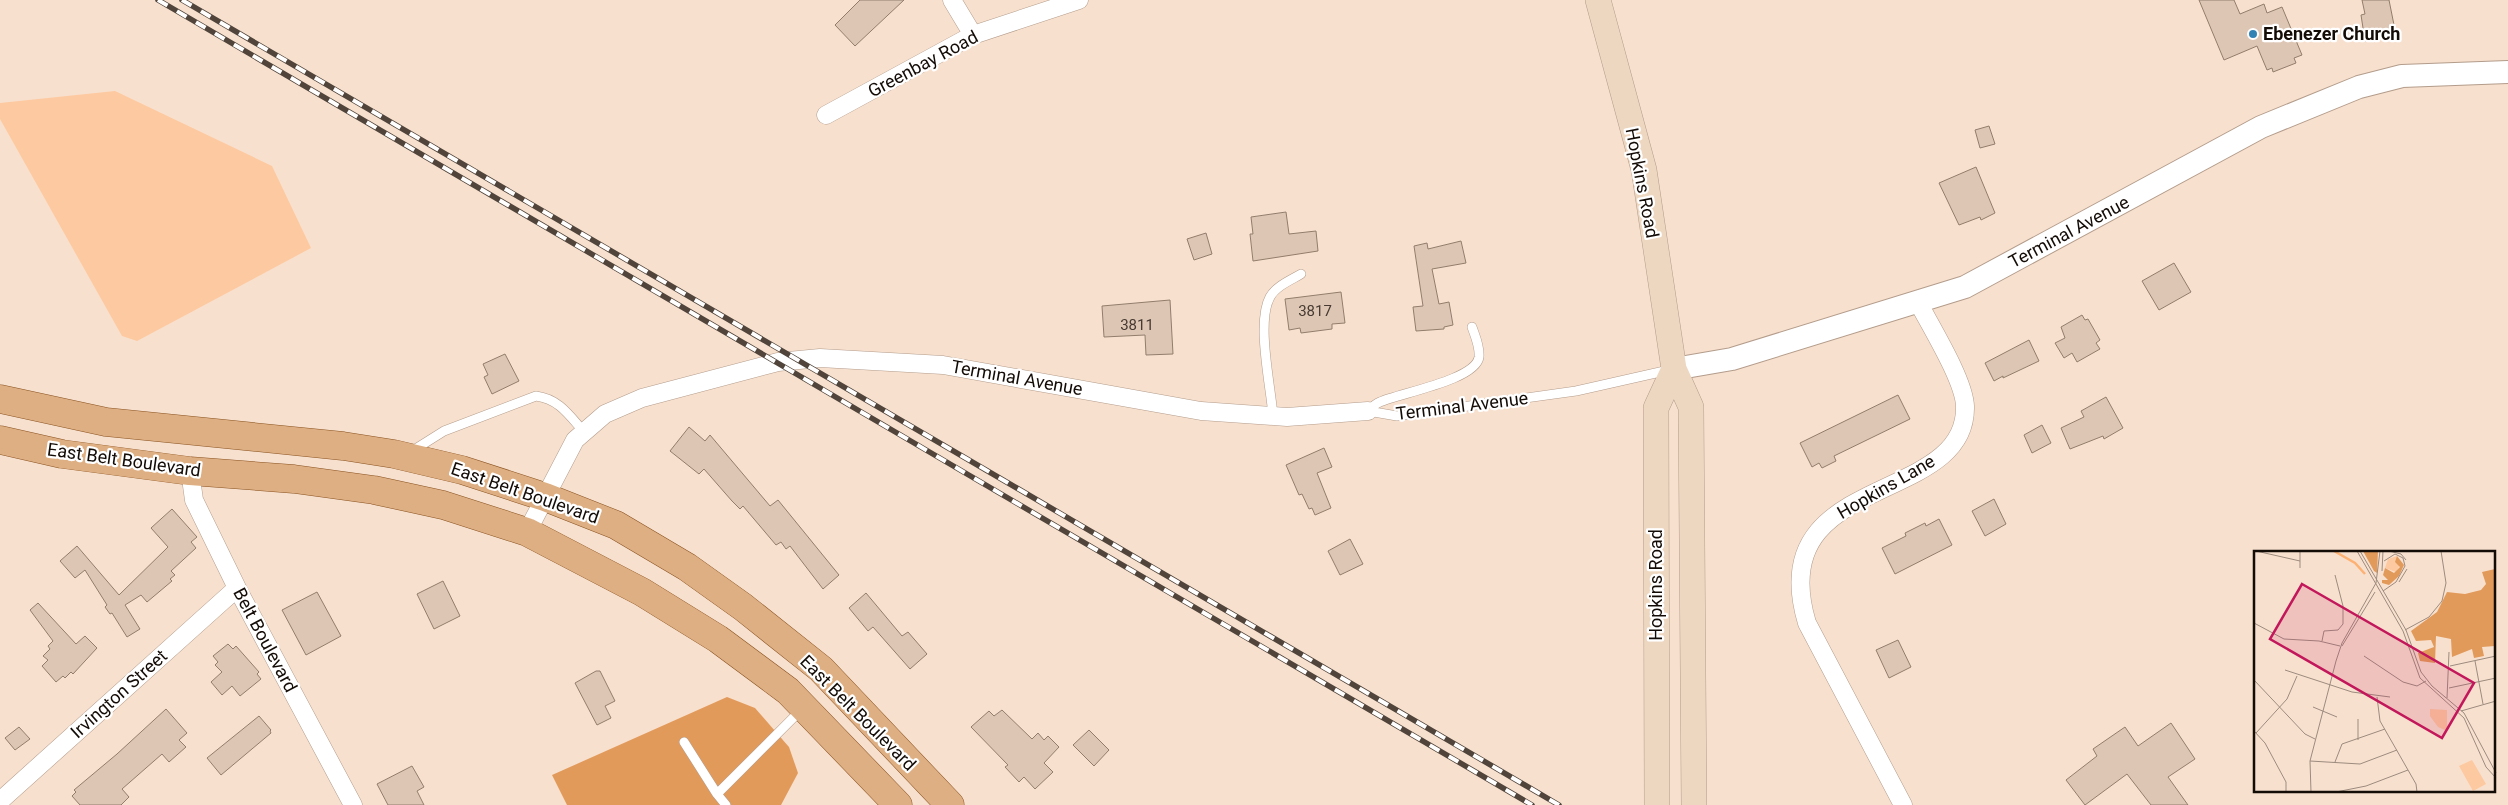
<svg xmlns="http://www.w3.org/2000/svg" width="2508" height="805" font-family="Roboto,sans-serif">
  <rect width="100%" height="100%" fill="#f8e0ce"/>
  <path fill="#fdc9a0" d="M115 91 272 166 311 248 137 341 122 336 0 119V103Z"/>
  <path fill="#e29a5b" d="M727 697 755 708 789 747 798 773 781 805H567L552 775Z"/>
  <path fill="#ddc6b4" stroke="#927d6c" d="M860 0H904L855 46 835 25Z
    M2199 0H2234L2240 14 2264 4 2267 13 2282 7 2302 55 2294 58 2296 63 2273 72 2272 68 2267 70 2257 46 2224 60Z
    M2362 0H2389L2396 35 2365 41 2361 15 2365 14Z
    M1989 126 1995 144 1980 148 1975 130Z
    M1976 167 1995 213 1981 220 1980 217 1959 225 1939 183Z
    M1286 212 1289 234 1316 231 1318 251 1253 261 1250 234H1253L1251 217Z
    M1206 233 1212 254 1194 260 1187 239Z
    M1461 241 1466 263 1432 269 1439 304 1449 302 1453 325 1444 327V329L1416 331 1413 307 1423 306 1414 246 1427 243 1428 249Z
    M2174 263 2191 292 2159 310 2142 281Z
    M1341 292 1345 323 1332 324V329L1301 333 1300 328 1289 330 1285 299Z
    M1170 300 1173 354 1146 355 1145 335 1104 337 1102 306Z
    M2082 315 2085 320 2088 319 2100 340 2096 343 2100 349 2077 362 2072 353 2064 358 2055 343 2065 338 2061 327Z
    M2029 340 2039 361 2003 378V376L1994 381 1985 363Z
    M505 354 519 381 492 394 484 377 488 375 483 364Z
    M1898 395 1910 419 1834 456 1836 461 1822 468 1819 463 1812 467 1800 443Z
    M2106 397 2123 428 2104 439 2103 436 2070 449 2061 428 2084 417 2081 411Z
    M2042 425 2051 443 2032 453 2024 435Z
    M689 427 705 441 710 435 770 506 778 500 839 575 823 589 790 546 786 549 781 542 776 545 743 506 740 509 732 501 704 469 699 474 670 451Z
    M1324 448 1332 467 1317 473 1331 508 1315 515 1312 508 1309 509 1302 494 1299 495 1286 465Z
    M1994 499 2006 524 1985 536 1972 511Z
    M172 509 197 537 191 542 196 548 171 571 175 575 170 579 172 581 147 602 141 595 125 605 140 629 127 637 112 613 110 614 105 607 107 605 85 570 75 578 60 561 77 546 119 595 168 547 151 528Z
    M1939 519 1952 545 1895 574 1882 548 1906 536 1905 533 1925 523 1926 526Z
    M1350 539 1363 564 1340 575 1328 551Z
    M443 581 460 616 434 629 417 594Z
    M317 592 341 636 306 655 282 610Z
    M866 593 902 636 908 632 927 654 910 669 873 627 868 631 849 608Z
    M38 603 76 644 85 636 97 648 73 674 71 672 65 678 63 676 56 682 42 666 48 660 43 656 50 649 48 646 53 641 30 610Z
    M1898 640 1911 667 1889 678 1876 650Z
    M228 644 233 649 236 646 259 672 257 674 261 679 240 696 232 686 222 695 211 682 222 672 215 665 218 662 213 656Z
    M596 671H600L615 701 605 706 611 718 597 725 575 683Z
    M166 709 187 733 179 740 186 747 169 762 162 754 122 789 129 797 121 805H80L72 796 76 792 74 790 117 754Z
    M1002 710 1032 739 1038 733 1044 740 1048 736 1059 747 1044 763 1053 772 1035 789 1024 777 1019 782 1005 767 1008 765 971 727 989 711 994 716Z
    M259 716 271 730 270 731 271 733 221 775 207 758Z
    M2171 723 2195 759 2168 777 2188 805H2151L2127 774 2085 805 2066 780 2097 756 2093 749 2125 727 2138 746Z
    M19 727 30 739 15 750 5 738Z
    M1089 730 1109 750 1094 766 1073 745Z
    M412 766 424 787 417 791 424 805H388L377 784Z"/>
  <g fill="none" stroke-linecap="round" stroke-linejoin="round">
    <g stroke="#b39c8b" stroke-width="10">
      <path id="service" d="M1368 411 1397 416 1576 391 1669 370
        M1368 411C1371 408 1375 404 1380 402 1400 393 1476 380 1479 357 1480 346 1475 336 1472 327
        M1273 416C1271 387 1256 322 1270 297 1276 286 1291 280 1301 274
        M409 453 444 431 536 396C559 399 569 415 584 432
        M684 742 717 794
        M726 805 717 794 802 709"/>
    </g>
    <g stroke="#b39c8b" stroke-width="19">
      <path id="minor" d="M952 0 973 35
        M826 115 973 35 1079 0
        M190 471 194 500 237 588 353 805
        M527 532 575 440 605 414 642 398 778 362 820 358 943 365 1201 411 1287 417 1368 411
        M0 801 237 588
        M1903 805 1807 623C1761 470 1968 507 1965 406 1964 380 1931 327 1918 302"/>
    </g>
    <g stroke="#b39c8b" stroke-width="24">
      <path id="tertiary" d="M1674 369 1732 359 1965 287 2261 127 2359 87 2402 76 2508 72"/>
    </g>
    <g stroke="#b39c8b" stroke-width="26">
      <path id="secondary" d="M1598 0 1644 170 1674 369 1691 407 1694 805
        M1657 805 1656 408 1674 369"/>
    </g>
    <g stroke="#895321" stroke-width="29">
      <path id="primary" d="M0 399 106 422 343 446 394 454 462 470 545 497 616 525 687 567 743 607 821 669 950 805
        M0 440 62 454 190 471 294 479 374 490 443 505 527 532 642 592 718 639 788 691 898 805"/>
    </g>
    <use href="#service" stroke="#fff" stroke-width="9"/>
    <use href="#minor" stroke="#fff" stroke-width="18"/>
    <use href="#tertiary" stroke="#fff" stroke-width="22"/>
    <use href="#secondary" stroke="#eed7c1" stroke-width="25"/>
    <use href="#primary" stroke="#deaf83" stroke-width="28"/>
    <g stroke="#50443b" stroke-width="5.5">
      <path id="rail" d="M158 0 1532 805
        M182 0 1559 805"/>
    </g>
    <use href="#rail" stroke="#fff" stroke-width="4" stroke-dasharray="11" stroke-linecap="butt"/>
  </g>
  <circle fill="#3382b4" stroke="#fff" stroke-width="2" cx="2253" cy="34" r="5"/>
  <g text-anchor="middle" stroke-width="4.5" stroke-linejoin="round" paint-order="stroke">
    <g font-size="15" fill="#463a32">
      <text x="1315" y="316">3817</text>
      <text x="1137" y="330">3811</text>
    </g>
    <g font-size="18" font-weight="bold" fill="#130b06" stroke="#fff" text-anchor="start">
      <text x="2263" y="40">Ebenezer Church</text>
    </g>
    <g font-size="18" fill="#130b06" stroke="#fff">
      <text transform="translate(923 64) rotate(-28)" y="6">Greenbay Road</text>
      <text transform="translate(1642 183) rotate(79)" y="6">Hopkins Road</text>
      <text transform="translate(2069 232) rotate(-28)" y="6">Terminal Avenue</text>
      <text transform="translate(1017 378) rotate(10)" y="6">Terminal Avenue</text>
      <text transform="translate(1462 406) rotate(-7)" y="6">Terminal Avenue</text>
      <text transform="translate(124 460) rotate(8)" y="6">East Belt Boulevard</text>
      <text transform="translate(1886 487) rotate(-30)" y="6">Hopkins Lane</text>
      <text transform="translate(525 493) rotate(19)" y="6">East Belt Boulevard</text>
      <text transform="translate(1656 585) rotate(-90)" y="6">Hopkins Road</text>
      <text transform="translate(265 640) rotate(62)" y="6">Belt Boulevard</text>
      <text transform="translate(119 694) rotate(-42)" y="6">Irvington Street</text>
      <text transform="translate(858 713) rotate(45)" y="6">East Belt Boulevard</text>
    </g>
  </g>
  <g transform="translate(2254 551)">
    <rect width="241" height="241" fill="#f8e0ce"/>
    <path d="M143 5 142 12 146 14 142 21 131 17 134 8ZM176 158 193 159V180L184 176 176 165ZM218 209 232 233 219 240 205 215Z" fill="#fdc9a0"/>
    <path d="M109 0H124L123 22 120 20ZM143 5 150 14 145 25 135 34 128 32V29H134L129 24 131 17 140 22 146 16 141 11ZM241 18V95L228 96 230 105 220 107 218 98 198 106 197 88 182 85 181 112 166 110 164 102 180 96 177 89 162 90 157 80 183 61 193 41 211 43 227 39 232 33 228 21Z" fill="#e29a5b"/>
    <path fill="none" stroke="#fdb274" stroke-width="2.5" d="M80 0 101 12 111 23"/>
    <path fill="none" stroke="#9c8b7e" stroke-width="1" d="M2 0 46 10M103 0 149 80 166 127 210 167 232 216 242 227M106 0 152 79 167 121 178 135 210 162 242 222M135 0 147 3 152 9M46 17V0M128 20 129 0M145 31 153 18M129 40 142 31 151 15 149 7 141 3 130 10M0 72 30 88 65 90 86 95M151 79 175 66 188 50 192 32 187 0M68 90 70 80 84 79 89 73V55L81 24M88 95 121 41M110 105 149 131 163 135 172 130M221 110 229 153M196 115 242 105M31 119 98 141 136 146M0 129 51 183 61 188M195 137 242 127M123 146 126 170 162 233 163 241M193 147 195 101M59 156 83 166M207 160 242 150M0 180 11 192 32 231V241M2 182 33 148 43 125M104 189V168M56 210 106 213 143 199M81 211 88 193 131 178M57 241 56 210 82 110 88 92 122 32 126 0M82 241 112 235 154 219"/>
    <path fill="#c2185b" fill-opacity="0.15" stroke="#c2185b" stroke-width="2.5" d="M48 33 220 132 188 187 16 88Z"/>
    <rect width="241" height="241" fill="none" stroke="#130b06" stroke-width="2.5"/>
  </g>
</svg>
